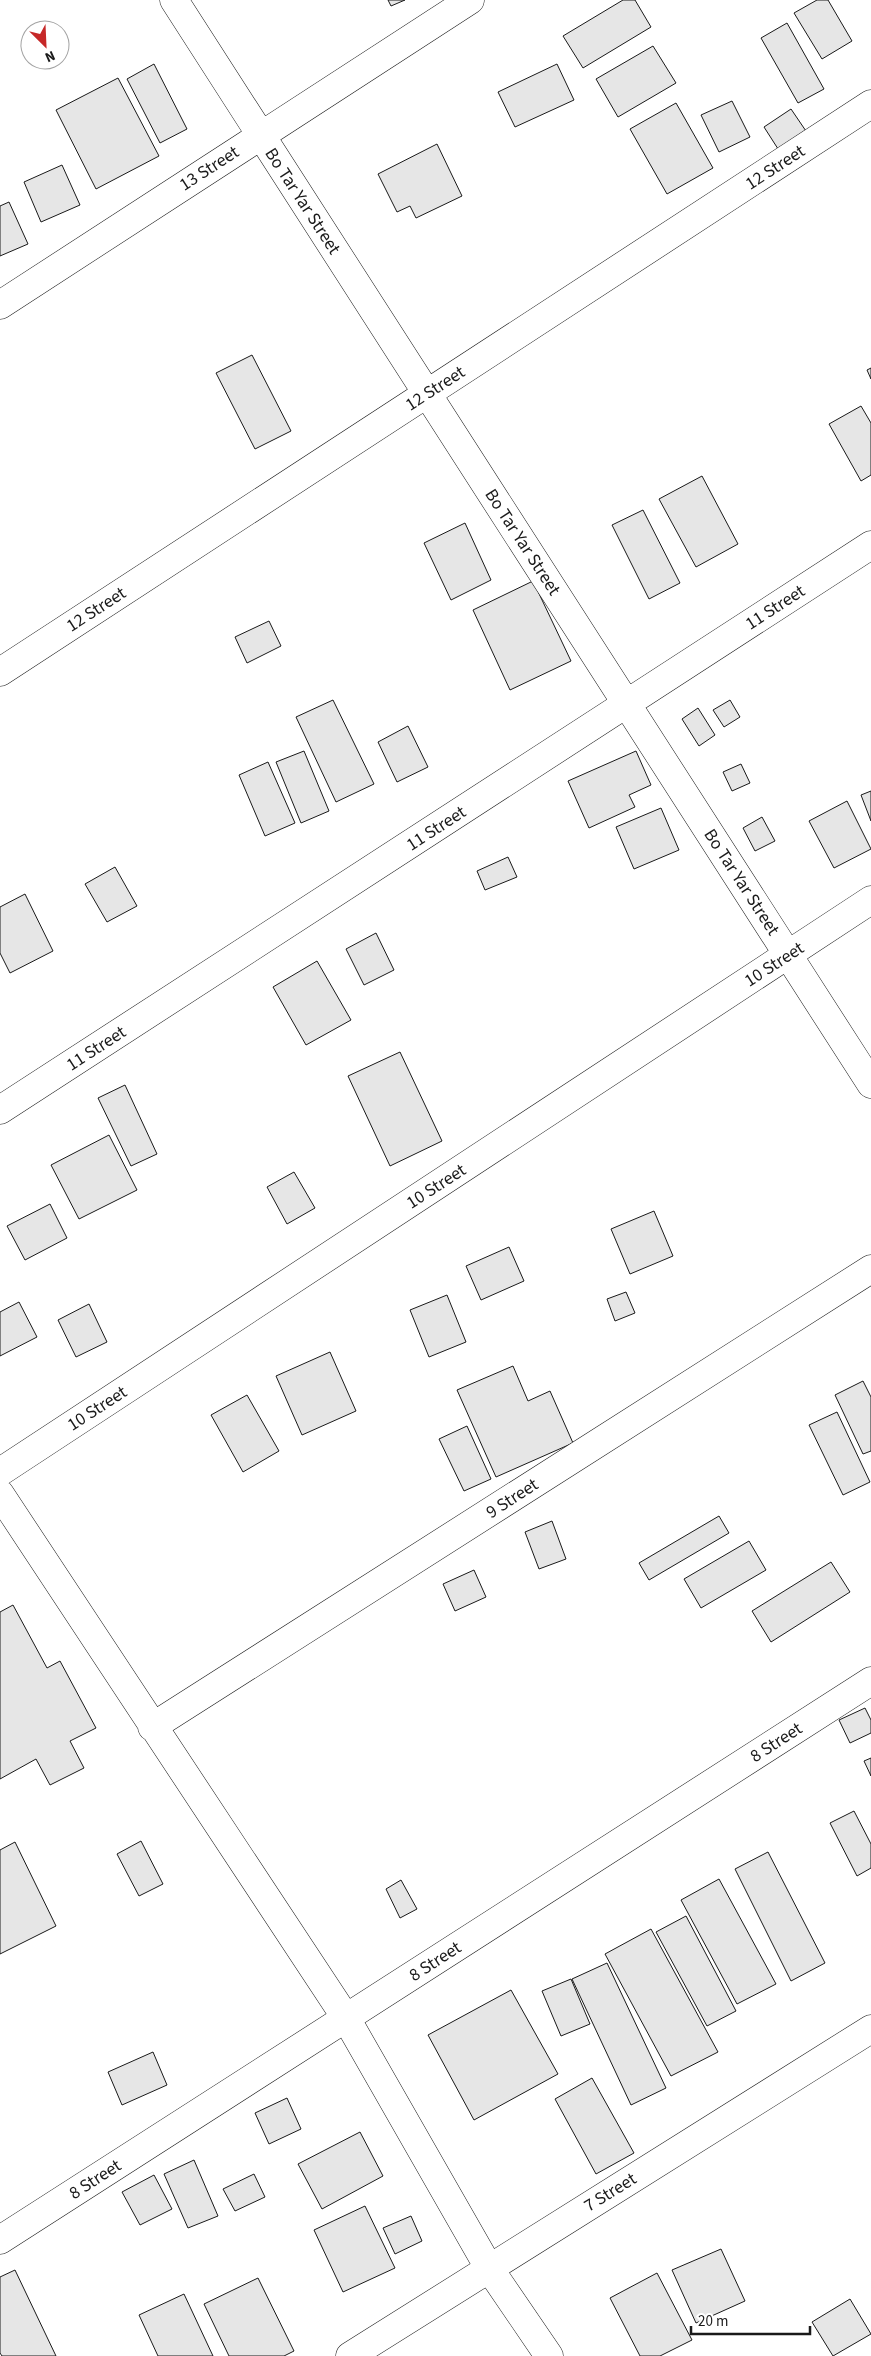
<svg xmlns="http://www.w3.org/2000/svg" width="871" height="2356" font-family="'Source Sans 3',sans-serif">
  <rect width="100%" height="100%" fill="#fff"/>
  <path fill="#e6e6e6" stroke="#1a1a1a" d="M388 0H405L391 6Z
    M623 0H635L651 27 583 68 563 36Z
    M817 0H828L852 41 822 59 794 13Z
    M787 23 824 89 798 103 761 38Z
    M653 46 676 83 618 117 596 79Z
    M154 64 187 129 160 143 127 79Z
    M557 64 574 100 515 127 498 92Z
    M118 78 159 156 96 189 56 110Z
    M732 101 750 137 719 152 701 115Z
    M676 103 713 168 667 194 630 129Z
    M791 109 808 134 780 152 764 127Z
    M437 144 462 196 416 218 410 206 397 212 378 174Z
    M62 165 80 205 41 222 24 182Z
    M9 202 28 244 0 256V206Z
    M252 355 291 431 255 449 216 373Z
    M871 368V379L867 370Z
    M861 406 871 423V475L861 481 829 424Z
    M702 476 738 544 696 567 659 499Z
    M643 510 680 583 649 599 612 525Z
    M465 523 491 580 451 600 424 543Z
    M533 581 571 661 510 690 473 610Z
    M269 621 281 646 247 663 235 637Z
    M333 700 374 784 336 802 296 717Z
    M730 700 740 717 724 727 713 710Z
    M698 708 715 735 699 746 682 719Z
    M408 726 428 767 397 782 378 742Z
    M304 751 329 811 301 823 276 762Z
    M636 751 651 785 629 795 635 807 589 828 568 781Z
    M268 762 295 823 265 836 239 775Z
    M741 764 750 783 732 791 723 772Z
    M871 791V821L861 795Z
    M847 801 871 849 834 868 809 821Z
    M661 808 679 850 634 869 616 827Z
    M762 817 775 841 755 851 743 828Z
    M508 857 517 877 485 890 477 871Z
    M115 867 137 906 107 922 85 884Z
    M25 894 53 951 10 973 0 953V907Z
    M376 933 394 970 364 985 346 949Z
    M317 961 351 1020 306 1045 273 987Z
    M400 1052 442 1141 390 1166 348 1076Z
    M125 1085 157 1154 131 1166 98 1098Z
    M109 1135 137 1190 79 1219 51 1165Z
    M294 1172 315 1208 287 1224 267 1187Z
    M50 1204 67 1238 25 1260 7 1226Z
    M654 1211 673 1256 630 1274 611 1229Z
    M509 1247 524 1281 481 1300 466 1266Z
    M626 1292 635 1313 615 1321 607 1299Z
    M447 1295 466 1342 429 1357 410 1310Z
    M19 1302 37 1337 0 1356V1312Z
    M89 1304 107 1342 76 1357 58 1320Z
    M330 1352 356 1411 302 1435 276 1376Z
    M513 1366 528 1401 550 1391 573 1443 496 1477 457 1390Z
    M863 1381 871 1397V1451L863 1454 835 1395Z
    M247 1395 279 1451 243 1472 211 1415Z
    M837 1412 870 1482 843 1495 809 1425Z
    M467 1426 491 1479 464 1491 439 1439Z
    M719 1516 729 1533 649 1580 639 1563Z
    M552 1521 566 1559 539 1569 525 1532Z
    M749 1541 766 1570 701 1608 684 1579Z
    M831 1562 850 1592 771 1642 752 1611Z
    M474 1570 486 1597 455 1611 443 1584Z
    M13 1605 47 1668 60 1661 96 1728 70 1741 84 1768 50 1785 36 1759 0 1779V1612Z
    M865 1708 871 1720V1733L850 1743 839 1720Z
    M871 1758V1776L864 1761Z
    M854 1811 871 1844V1868L857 1876 830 1823Z
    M141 1841 163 1884 139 1896 117 1854Z
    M15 1842 56 1926 0 1954V1850Z
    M768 1852 825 1963 791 1981 735 1869Z
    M719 1879 776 1984 737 2004 681 1900Z
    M401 1880 417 1909 400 1918 386 1889Z
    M686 1916 736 2011 707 2026 656 1932Z
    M651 1929 718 2052 671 2076 605 1954Z
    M607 1963 666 2088 631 2105 572 1979Z
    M571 1979 590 2024 561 2036 542 1991Z
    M511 1990 558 2074 474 2120 428 2035Z
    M153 2052 167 2085 122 2105 108 2072Z
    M592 2078 634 2153 596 2174 555 2099Z
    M287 2098 301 2129 269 2144 255 2113Z
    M360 2132 383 2176 322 2209 298 2164Z
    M194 2160 218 2216 188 2228 164 2174Z
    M254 2174 265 2197 235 2211 223 2189Z
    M154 2175 172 2209 140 2225 122 2192Z
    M365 2206 395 2268 343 2292 314 2230Z
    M411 2216 422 2241 395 2254 383 2228Z
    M721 2249 745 2301 696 2323 672 2270Z
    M15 2270 56 2356H2L0 2353V2277Z
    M657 2273 692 2340 660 2356H640L610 2298Z
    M258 2278 294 2351 284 2356H229L204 2304Z
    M184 2294 213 2356H158L139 2315Z
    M850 2299 871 2334 833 2356 812 2322Z"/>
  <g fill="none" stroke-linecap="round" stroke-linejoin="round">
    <g stroke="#1a1a1a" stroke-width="29">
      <path id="minor" d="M174 0 871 1084
        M0 305 470 0
        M0 672 871 104
        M0 1110 871 545
        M0 1472 871 900
        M0 1494 346 2018 489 2268 549 2356
        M152 1727 871 1269
        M0 2240 871 1681
        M350 2356 871 2029"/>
    </g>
    <use href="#minor" stroke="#fff" stroke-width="28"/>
  </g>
  <g text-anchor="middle" stroke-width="4" stroke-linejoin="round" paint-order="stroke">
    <g font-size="18" fill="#1a1a1a" stroke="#fff">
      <text transform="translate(775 167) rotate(-33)" y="6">12 Street</text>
      <text transform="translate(209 168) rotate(-33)" y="6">13 Street</text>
      <text transform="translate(303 201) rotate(57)" y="6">Bo Tar Yar Street</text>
      <text transform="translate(435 388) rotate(-33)" y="6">12 Street</text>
      <text transform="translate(523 542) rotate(57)" y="6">Bo Tar Yar Street</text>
      <text transform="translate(775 607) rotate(-33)" y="6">11 Street</text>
      <text transform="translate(96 609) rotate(-33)" y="6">12 Street</text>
      <text transform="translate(436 828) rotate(-33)" y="6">11 Street</text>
      <text transform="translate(742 882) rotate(57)" y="6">Bo Tar Yar Street</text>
      <text transform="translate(774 964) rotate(-33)" y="6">10 Street</text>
      <text transform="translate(96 1048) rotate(-33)" y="6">11 Street</text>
      <text transform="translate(436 1186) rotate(-33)" y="6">10 Street</text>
      <text transform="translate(97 1408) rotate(-33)" y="6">10 Street</text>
      <text transform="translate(512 1498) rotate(-33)" y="6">9 Street</text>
      <text transform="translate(776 1742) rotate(-33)" y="6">8 Street</text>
      <text transform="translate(435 1961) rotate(-33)" y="6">8 Street</text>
      <text transform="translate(95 2179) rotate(-33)" y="6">8 Street</text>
      <text transform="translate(610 2192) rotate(-32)" y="6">7 Street</text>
    </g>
  </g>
  <g transform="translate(45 45) rotate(156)"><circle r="24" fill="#ffffff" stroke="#a3a3a3"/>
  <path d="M0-4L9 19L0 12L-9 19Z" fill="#c62828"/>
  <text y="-8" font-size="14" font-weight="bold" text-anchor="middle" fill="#1a1a1a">N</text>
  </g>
  <path d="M691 2326v8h119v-8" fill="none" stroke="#1a1a1a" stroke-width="2.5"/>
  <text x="698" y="2326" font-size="15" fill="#1a1a1a" stroke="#ffffff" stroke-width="4" paint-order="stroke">20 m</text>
</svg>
